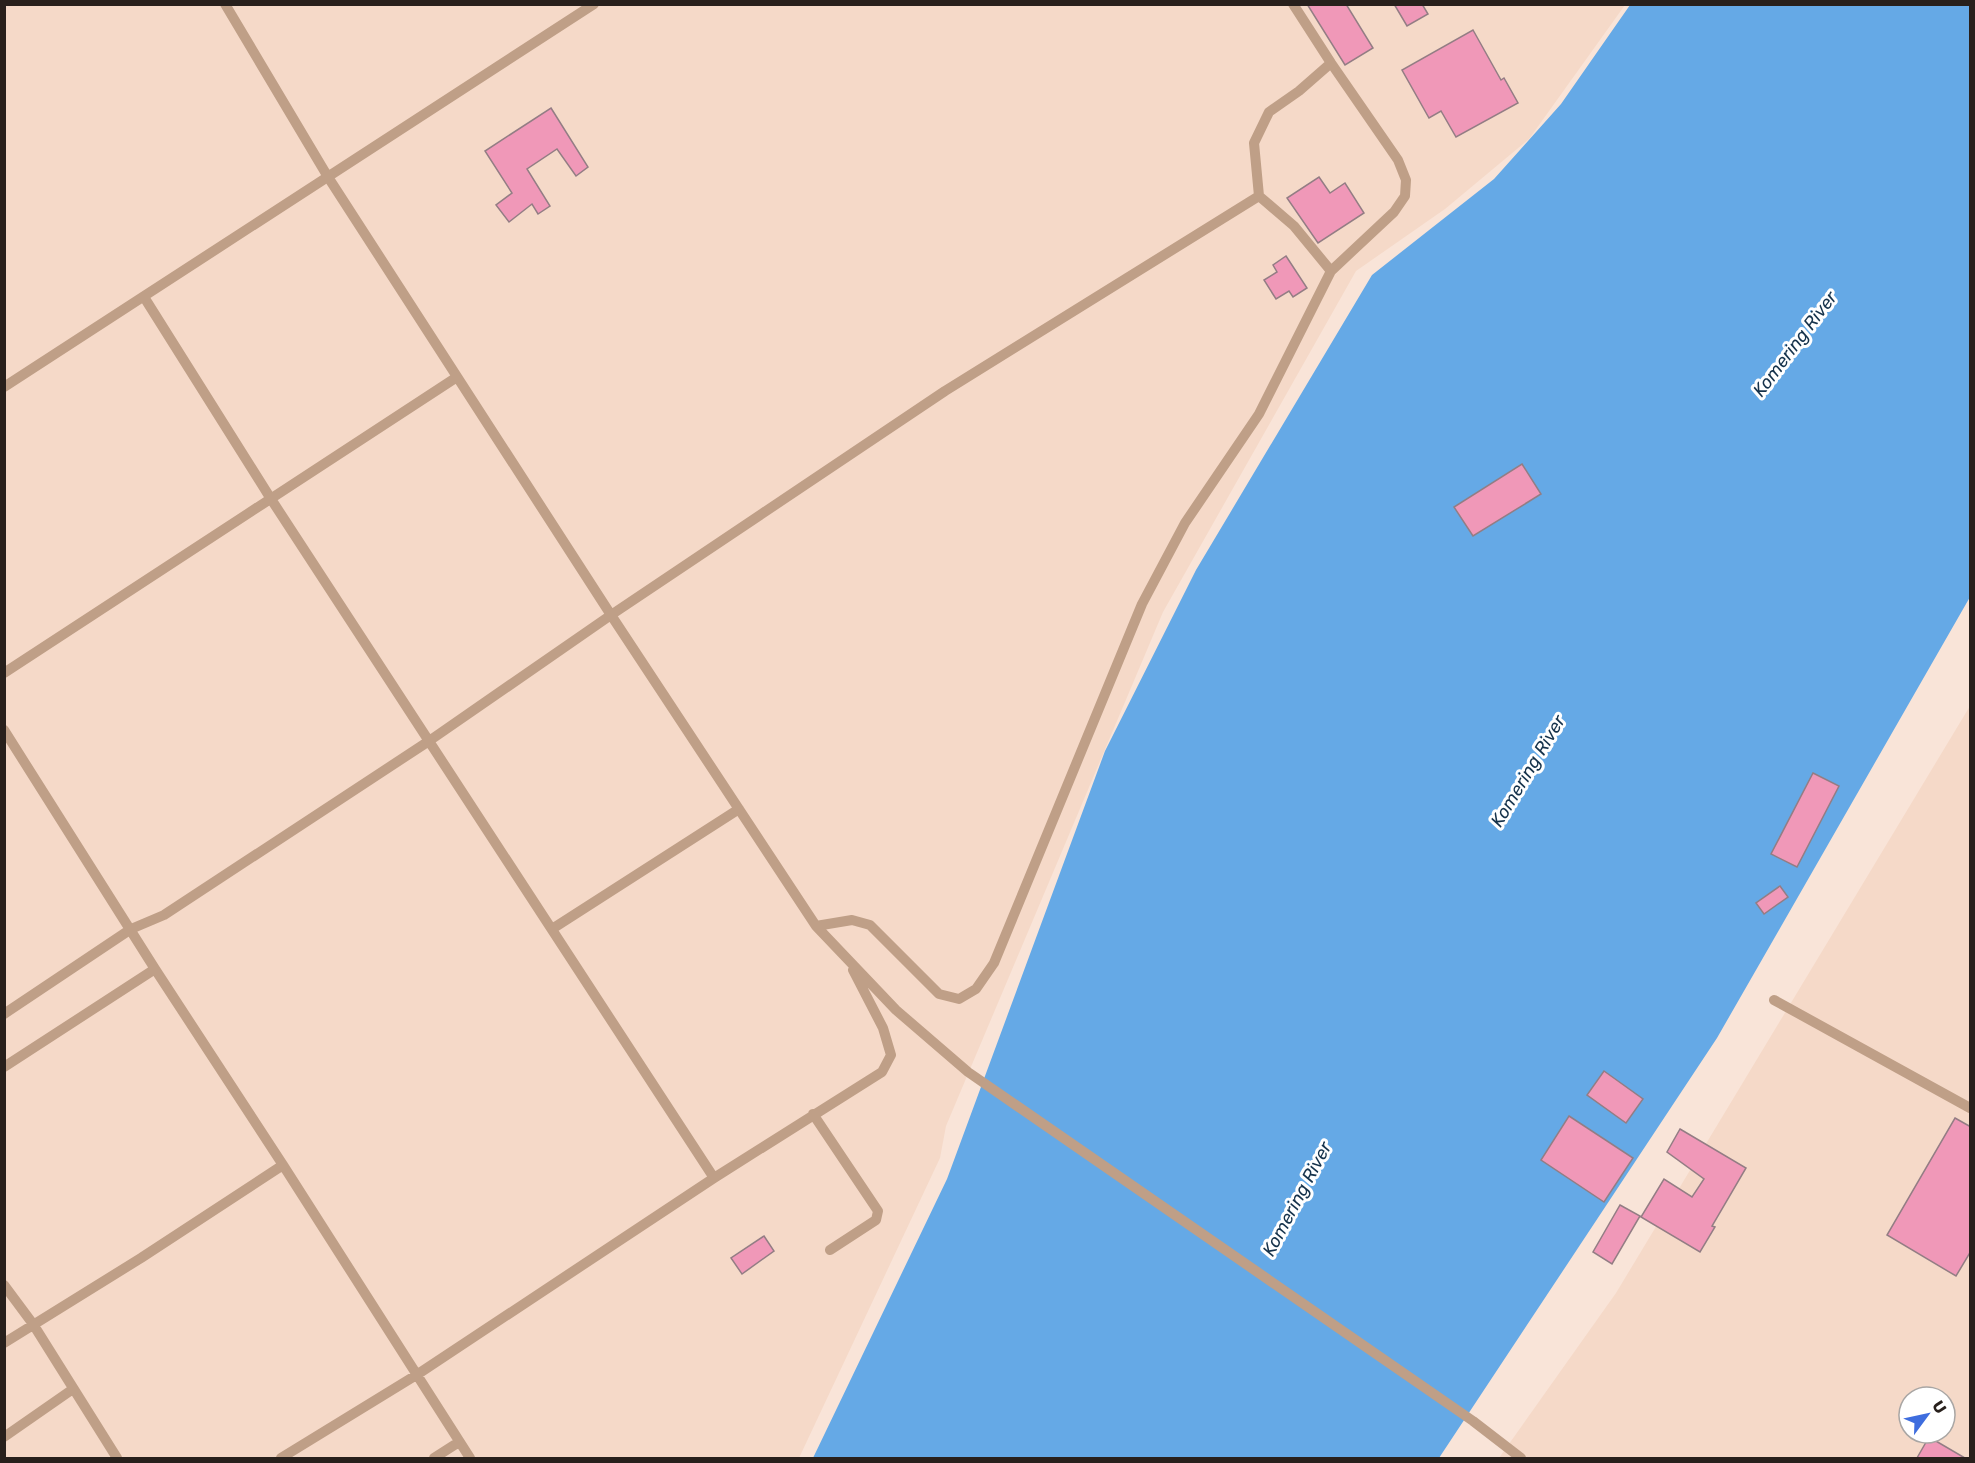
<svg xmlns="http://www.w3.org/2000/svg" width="1975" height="1463" font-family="Rubik,sans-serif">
  <rect width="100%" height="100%" fill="#f9e4d8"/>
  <path fill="#f5d9c8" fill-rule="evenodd" d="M5 5H1625L1529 139 1445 209 1356 271 1163 612 946 1126 940 1158 799 1458H5Z
    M1970 706V1458H1499L1616 1293ZM1909 1397H1945V1433H1909Z"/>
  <path fill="#65a9e6" d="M1630 5H1970V597L1717 1038 1439 1458H813L947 1179 1105 751 1196 570 1372 275 1494 179 1561 104Z"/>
  <path fill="#f098b8" stroke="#937d84" stroke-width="1.5" d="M1307 4H1346L1373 48 1345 65Z
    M1394 4H1422L1428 14 1407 26Z
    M1473 30 1501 80 1504 78 1518 103 1456 137 1441 111 1429 118 1402 70Z
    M551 108 588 167 576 176 557 149 527 169 550 206 538 214 532 204 509 222 496 205 512 193 485 151Z
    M1319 177 1330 193 1345 183 1364 213 1318 243 1287 198Z
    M1286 256 1307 288 1293 297 1289 291 1276 299 1264 280 1277 272 1273 265Z
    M1522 464 1541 494 1473 536 1454 507Z
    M1813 773 1839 786 1797 867 1771 854Z
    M1780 886 1788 897 1764 914 1756 903Z
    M1604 1071 1643 1099 1626 1123 1587 1095Z
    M1569 1116 1633 1158 1604 1202 1541 1160Z
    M1955 1118 1971 1127V1251L1956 1276 1887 1235Z
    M1680 1129 1746 1168 1712 1226 1715 1227 1700 1252 1641 1217 1664 1179 1692 1197 1704 1179 1667 1152Z
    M1620 1205 1640 1216 1612 1264 1593 1252Z
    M764 1236 774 1251 742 1274 731 1258Z
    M1929 1437 1965 1458H1917Z"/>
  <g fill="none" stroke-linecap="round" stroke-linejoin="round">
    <path stroke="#bf9f87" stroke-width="10" d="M225 4 328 177 611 615 816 926 896 1010 968 1072 1473 1421 1521 1458
      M1259 196 1294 226 1331 271
      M144 297 271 499 714 1178
      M4 387 594 4
      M4 673 457 377
      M4 730 155 969 283 1165 141 1258 4 1343
      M816 926 852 920 870 925 939 994 959 999 976 989 994 963 1142 604 1185 523 1259 414 1331 271 1394 212 1405 196 1406 180 1398 160 1331 63 1293 4
      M552 929 739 809
      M1774 1000 1970 1108
      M4 1014 131 929 164 915 429 741 611 615 945 391 1259 196 1254 143 1269 112 1299 91 1331 63
      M4 1067 155 969
      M813 1114 878 1211 876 1220 830 1250
      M283 1165 470 1458
      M4 1285 33 1324 117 1458
      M4 1437 73 1389
      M281 1458 418 1374 714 1178 882 1072 891 1055 883 1028 853 970
      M434 1458 459 1442"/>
  </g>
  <g text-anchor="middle" stroke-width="6" stroke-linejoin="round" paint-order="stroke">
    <g font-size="18" font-style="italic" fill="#15324b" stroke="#fff">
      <text transform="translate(1795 344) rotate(-53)" y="6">Komering River</text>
      <text transform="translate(1528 771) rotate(-59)" y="6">Komering River</text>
      <text transform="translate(1297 1199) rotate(-62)" y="6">Komering River</text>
    </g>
  </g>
  <rect width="1975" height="1463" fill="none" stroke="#28201c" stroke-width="12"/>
  <g transform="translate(1927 1415) rotate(57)"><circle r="28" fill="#ffffff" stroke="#a9a6a4" stroke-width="1.5"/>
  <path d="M0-4.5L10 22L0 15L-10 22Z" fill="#3e6dde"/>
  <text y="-9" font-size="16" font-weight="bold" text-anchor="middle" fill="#28201c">U</text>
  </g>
</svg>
